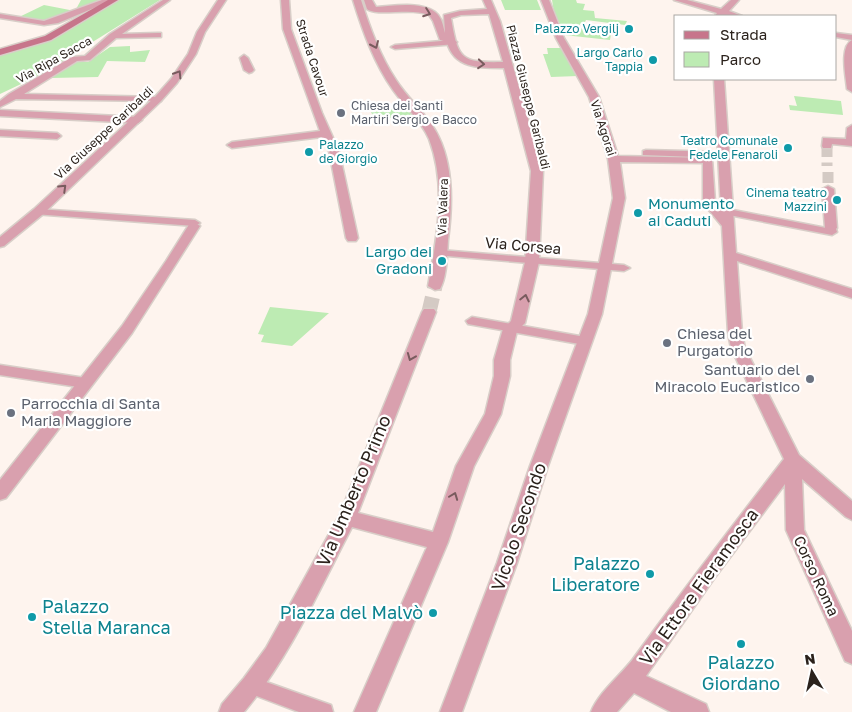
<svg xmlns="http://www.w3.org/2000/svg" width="852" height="712" font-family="'Golos Text',sans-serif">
  <rect width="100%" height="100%" fill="#fef4ee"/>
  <path fill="#bdebb3" d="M81 0H99L76 11 47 21 17 18 44 5 75 11Z
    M116 0H160L38 76 0 94V54L50 37Z
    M501 0H537L541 10H505Z
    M552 0H576L577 3 585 4 583 10 594 11 595 18 627 21 625 25 586 20 584 24H580L579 28 583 29V31L611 34 610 40 564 35 555 18Z
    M130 46V52L150 50 145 62 107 61 98 77 51 78 74 62H88L110 47Z
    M547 48H562L578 76 551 77 543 54H548Z
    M794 96 841 101 843 115 790 110 789 105 797 106Z
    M408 107 415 115 375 120 371 112Z
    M270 307 328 313H329L292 346 261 342 264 335 258 334Z"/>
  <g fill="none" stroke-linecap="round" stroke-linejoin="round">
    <path stroke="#d4cac4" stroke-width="11" stroke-dasharray="11 5.5" stroke-linecap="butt" d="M827 146V166
      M828 172V189"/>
    <path stroke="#d4cac4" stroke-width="15" stroke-dasharray="15 8" stroke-linecap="butt" d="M429 312 435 286"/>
    <g stroke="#d8cec8" stroke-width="3">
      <path id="lane" d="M163 0H170L122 34 158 33H161V37L116 38 90 60 77 61 24 94 158 97H161V101L16 99 0 107V101L9 94 72 57 85 56 110 34Z
        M453 40 457 42 456 44 395 49 391 47 395 45Z
        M0 110 138 117 142 120 138 123 0 116Z
        M0 130 57 133 61 136 57 139 0 136Z
        M646 150 723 152 728 155 723 158 643 155V151Z
        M38 209 195 220 200 223 195 226 34 214 33 212Z
        M728 209 826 228 831 225 835 226 837 232 832 235 724 214 723 212Z
        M440 250 624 265 630 268 624 271 436 255 435 253 436 251Z
        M472 317 585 337 591 341 585 345 468 324 466 321Z
        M0 365 85 378 90 380 91 383 90 386 85 388 0 375Z
        M252 677 331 705 333 712H299L246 692 243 686 246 680Z"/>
    </g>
    <g stroke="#d8cec8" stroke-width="3">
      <path id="street" d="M102 0H113L58 23 44 25 0 18V14L44 21Z
        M218 0H226L205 32 196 54 177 83 161 101 42 215 4 246 0 247V237L34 209 155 97 171 79 188 54 197 32Z
        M281 0H289L291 29 322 113 339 151 358 238 356 241H348L346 238 329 151 322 137 232 148 227 145 232 142 320 131 283 29Z
        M353 0H361C370 28 380 56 396 80 407 97 421 109 432 125 454 158 453 202 448 240 447 254 447 277 440 289L435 290 428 286C437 238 447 186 429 139 421 120 405 107 393 90 374 63 363 32 353 0Z
        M364 0H372L376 7C393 6 420 1 435 12 442 17 443 26 445 33L444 15 460 11 487 9 483 0H491L500 21 543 171 539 262 525 323 517 331 510 360V376L501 414 474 466 448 542 376 712H354L427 547 352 527C319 590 290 657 244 712H219L222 704 244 678 266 648 339 516 422 312 424 309H434L436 312 358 513 433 532 456 466 485 414 494 376V360L503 329 511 321 525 262 531 171 504 68C481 68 454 69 447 42L440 40 433 21 429 15C411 7 378 17 367 9ZM489 14 503 62C460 63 458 59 451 18L461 15Z
        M541 0H549L564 38 599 97 618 156 712 158 715 202 721 210 714 79H724L736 253 852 289V298L737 261 742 333 745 348 799 455 852 501V520L846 517 802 479 804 530 852 631V664L845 661 786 530 785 484 716 576 646 676 706 704 709 712H671L634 693 617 712H591C599 692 620 676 633 659 682 591 733 525 784 459L731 348 728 333 722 226 703 203V163L620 162 625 198 602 314 548 466 517 563 462 712H440L497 563 530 466 588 314 613 198 608 159 589 97 556 38Z
        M674 0H687L721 9 731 0H739L729 11 742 16H715L717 13Z
        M836 33 852 35V92L847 89C846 77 839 47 852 40L836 37Z
        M244 55 248 58 254 70 252 72 249 73 244 70 240 58Z
        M852 125V146L832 144 831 148H823L822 146 823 138 846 139 847 128Z
        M828 186 834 189 837 228 831 232 825 228 822 189Z
        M194 222 200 226 132 333 6 498 0 500V480L122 326 166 261 190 223Z"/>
    </g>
    <g stroke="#d8cec8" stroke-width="3">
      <path id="secondary" d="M108 0H118L51 40 0 55V49L45 36Z"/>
    </g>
    <use href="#lane" fill="#d9a0ae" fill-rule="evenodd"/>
    <use href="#street" fill="#d9a0ae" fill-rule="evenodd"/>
    <use href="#secondary" fill="#c7758b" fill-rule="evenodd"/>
  </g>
  <defs><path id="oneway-chevron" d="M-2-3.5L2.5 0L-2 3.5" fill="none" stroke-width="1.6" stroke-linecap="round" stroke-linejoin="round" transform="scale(1.25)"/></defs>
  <g stroke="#795b5e">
    <use href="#oneway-chevron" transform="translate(427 13) rotate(20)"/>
    <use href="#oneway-chevron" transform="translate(375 45) rotate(66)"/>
    <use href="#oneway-chevron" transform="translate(481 64) rotate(5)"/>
    <use href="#oneway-chevron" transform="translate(178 74) rotate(-58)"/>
    <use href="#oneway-chevron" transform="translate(63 188) rotate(-44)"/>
    <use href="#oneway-chevron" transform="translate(525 298) rotate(-77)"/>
    <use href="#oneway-chevron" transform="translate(411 357) rotate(112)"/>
    <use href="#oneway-chevron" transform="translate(454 496) rotate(-69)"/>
  </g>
  <g fill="#0f9aa8" stroke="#fff" stroke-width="2">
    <circle cx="629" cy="29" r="5"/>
    <circle cx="653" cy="60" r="5"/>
    <circle cx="788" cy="148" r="5"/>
    <circle cx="309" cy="152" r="5"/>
    <circle cx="837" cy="200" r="5"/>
    <circle cx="638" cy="213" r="5"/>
    <circle cx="442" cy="261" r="5"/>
    <circle cx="650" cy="574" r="5"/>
    <circle cx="433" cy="613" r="5"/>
    <circle cx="32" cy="617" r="5"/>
    <circle cx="741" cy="644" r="5"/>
  </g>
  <g fill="#6b7280" stroke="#fff" stroke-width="2">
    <circle cx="341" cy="113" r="5"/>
    <circle cx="667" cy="343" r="5"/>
    <circle cx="810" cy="379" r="5"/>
    <circle cx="11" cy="413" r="5"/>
  </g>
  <g text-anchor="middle" stroke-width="4.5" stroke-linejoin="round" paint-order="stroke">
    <g font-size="12" fill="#0d838f" stroke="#fff" text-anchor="end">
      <text x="619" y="33">Palazzo Vergilj</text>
      <text x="643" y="57">Largo Carlo<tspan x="643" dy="14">Tappia</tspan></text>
      <text x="778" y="145">Teatro Comunale<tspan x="778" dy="14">Fedele Fenaroli</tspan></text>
      <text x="319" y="149" text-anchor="start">Palazzo<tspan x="319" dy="14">de Giorgio</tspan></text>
      <text x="827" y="197">Cinema teatro<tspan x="827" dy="14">Mazzini</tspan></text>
    </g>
    <g font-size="12" fill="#2b221c" stroke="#fff">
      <text transform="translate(312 58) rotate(72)" y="4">Strada Cavour</text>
      <text transform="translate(54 60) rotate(-29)" y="4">Via Ripa Sacca</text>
      <text transform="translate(528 97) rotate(76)" y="4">Piazza Giuseppe Garibaldi</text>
      <text transform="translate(603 128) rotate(72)" y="4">Via Agorai</text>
      <text transform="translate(104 133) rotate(-43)" y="4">Via Giuseppe Garibaldi</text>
      <text transform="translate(443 207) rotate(-88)" y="4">Via Valera</text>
    </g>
    <g font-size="12" fill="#5b616d" stroke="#fff" text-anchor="start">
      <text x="351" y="110">Chiesa dei Santi<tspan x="351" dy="14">Martiri Sergio e Bacco</tspan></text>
    </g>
    <g font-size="15" fill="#0d838f" stroke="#fff" text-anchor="start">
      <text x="648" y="209">Monumento<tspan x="648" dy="17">ai Caduti</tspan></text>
      <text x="432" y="257" text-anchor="end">Largo dei<tspan x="432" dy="17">Gradoni</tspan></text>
    </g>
    <g font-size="15" fill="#2b221c" stroke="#fff">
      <text transform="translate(523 246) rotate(5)" y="5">Via Corsea</text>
      <text transform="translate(816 576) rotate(65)" y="5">Corso Roma</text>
    </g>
    <g font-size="15" fill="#5b616d" stroke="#fff" text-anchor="start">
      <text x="677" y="339">Chiesa del<tspan x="677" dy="17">Purgatorio</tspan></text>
      <text x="800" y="375" text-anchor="end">Santuario del<tspan x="800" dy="17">Miracolo Eucaristico</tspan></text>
      <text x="21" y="409">Parrocchia di Santa<tspan x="21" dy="17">Maria Maggiore</tspan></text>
    </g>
    <g font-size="18" fill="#2b221c" stroke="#fff">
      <text transform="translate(354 491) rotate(-67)" y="6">Via Umberto Primo</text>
      <text transform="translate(519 527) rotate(-71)" y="6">Vicolo Secondo</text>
      <text transform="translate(699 587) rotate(-54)" y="6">Via Ettore Fieramosca</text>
    </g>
    <g font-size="18" fill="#0d838f" stroke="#fff" text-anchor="end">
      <text x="640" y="570">Palazzo<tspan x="640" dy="21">Liberatore</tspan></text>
      <text x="42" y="613" text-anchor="start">Palazzo<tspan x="42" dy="21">Stella Maranca</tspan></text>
      <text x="423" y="619">Piazza del Malvò</text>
      <text x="741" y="669" text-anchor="middle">Palazzo<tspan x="741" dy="21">Giordano</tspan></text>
    </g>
  </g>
  <rect x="674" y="15" width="162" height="65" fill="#ffffff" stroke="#aaa7a4"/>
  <rect x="684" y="31" width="25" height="8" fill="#c7758b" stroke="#aaa7a4"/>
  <text x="720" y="40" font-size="15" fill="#2b221c">Strada</text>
  <rect x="684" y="52" width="25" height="15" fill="#bdebb3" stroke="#aaa7a4"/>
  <text x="720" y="65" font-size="15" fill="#2b221c">Parco</text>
  <g transform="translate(812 672) rotate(351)" stroke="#ffffff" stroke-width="4" paint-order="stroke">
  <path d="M0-4L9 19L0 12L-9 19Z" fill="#2b221c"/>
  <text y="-8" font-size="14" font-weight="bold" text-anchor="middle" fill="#2b221c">N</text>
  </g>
</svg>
